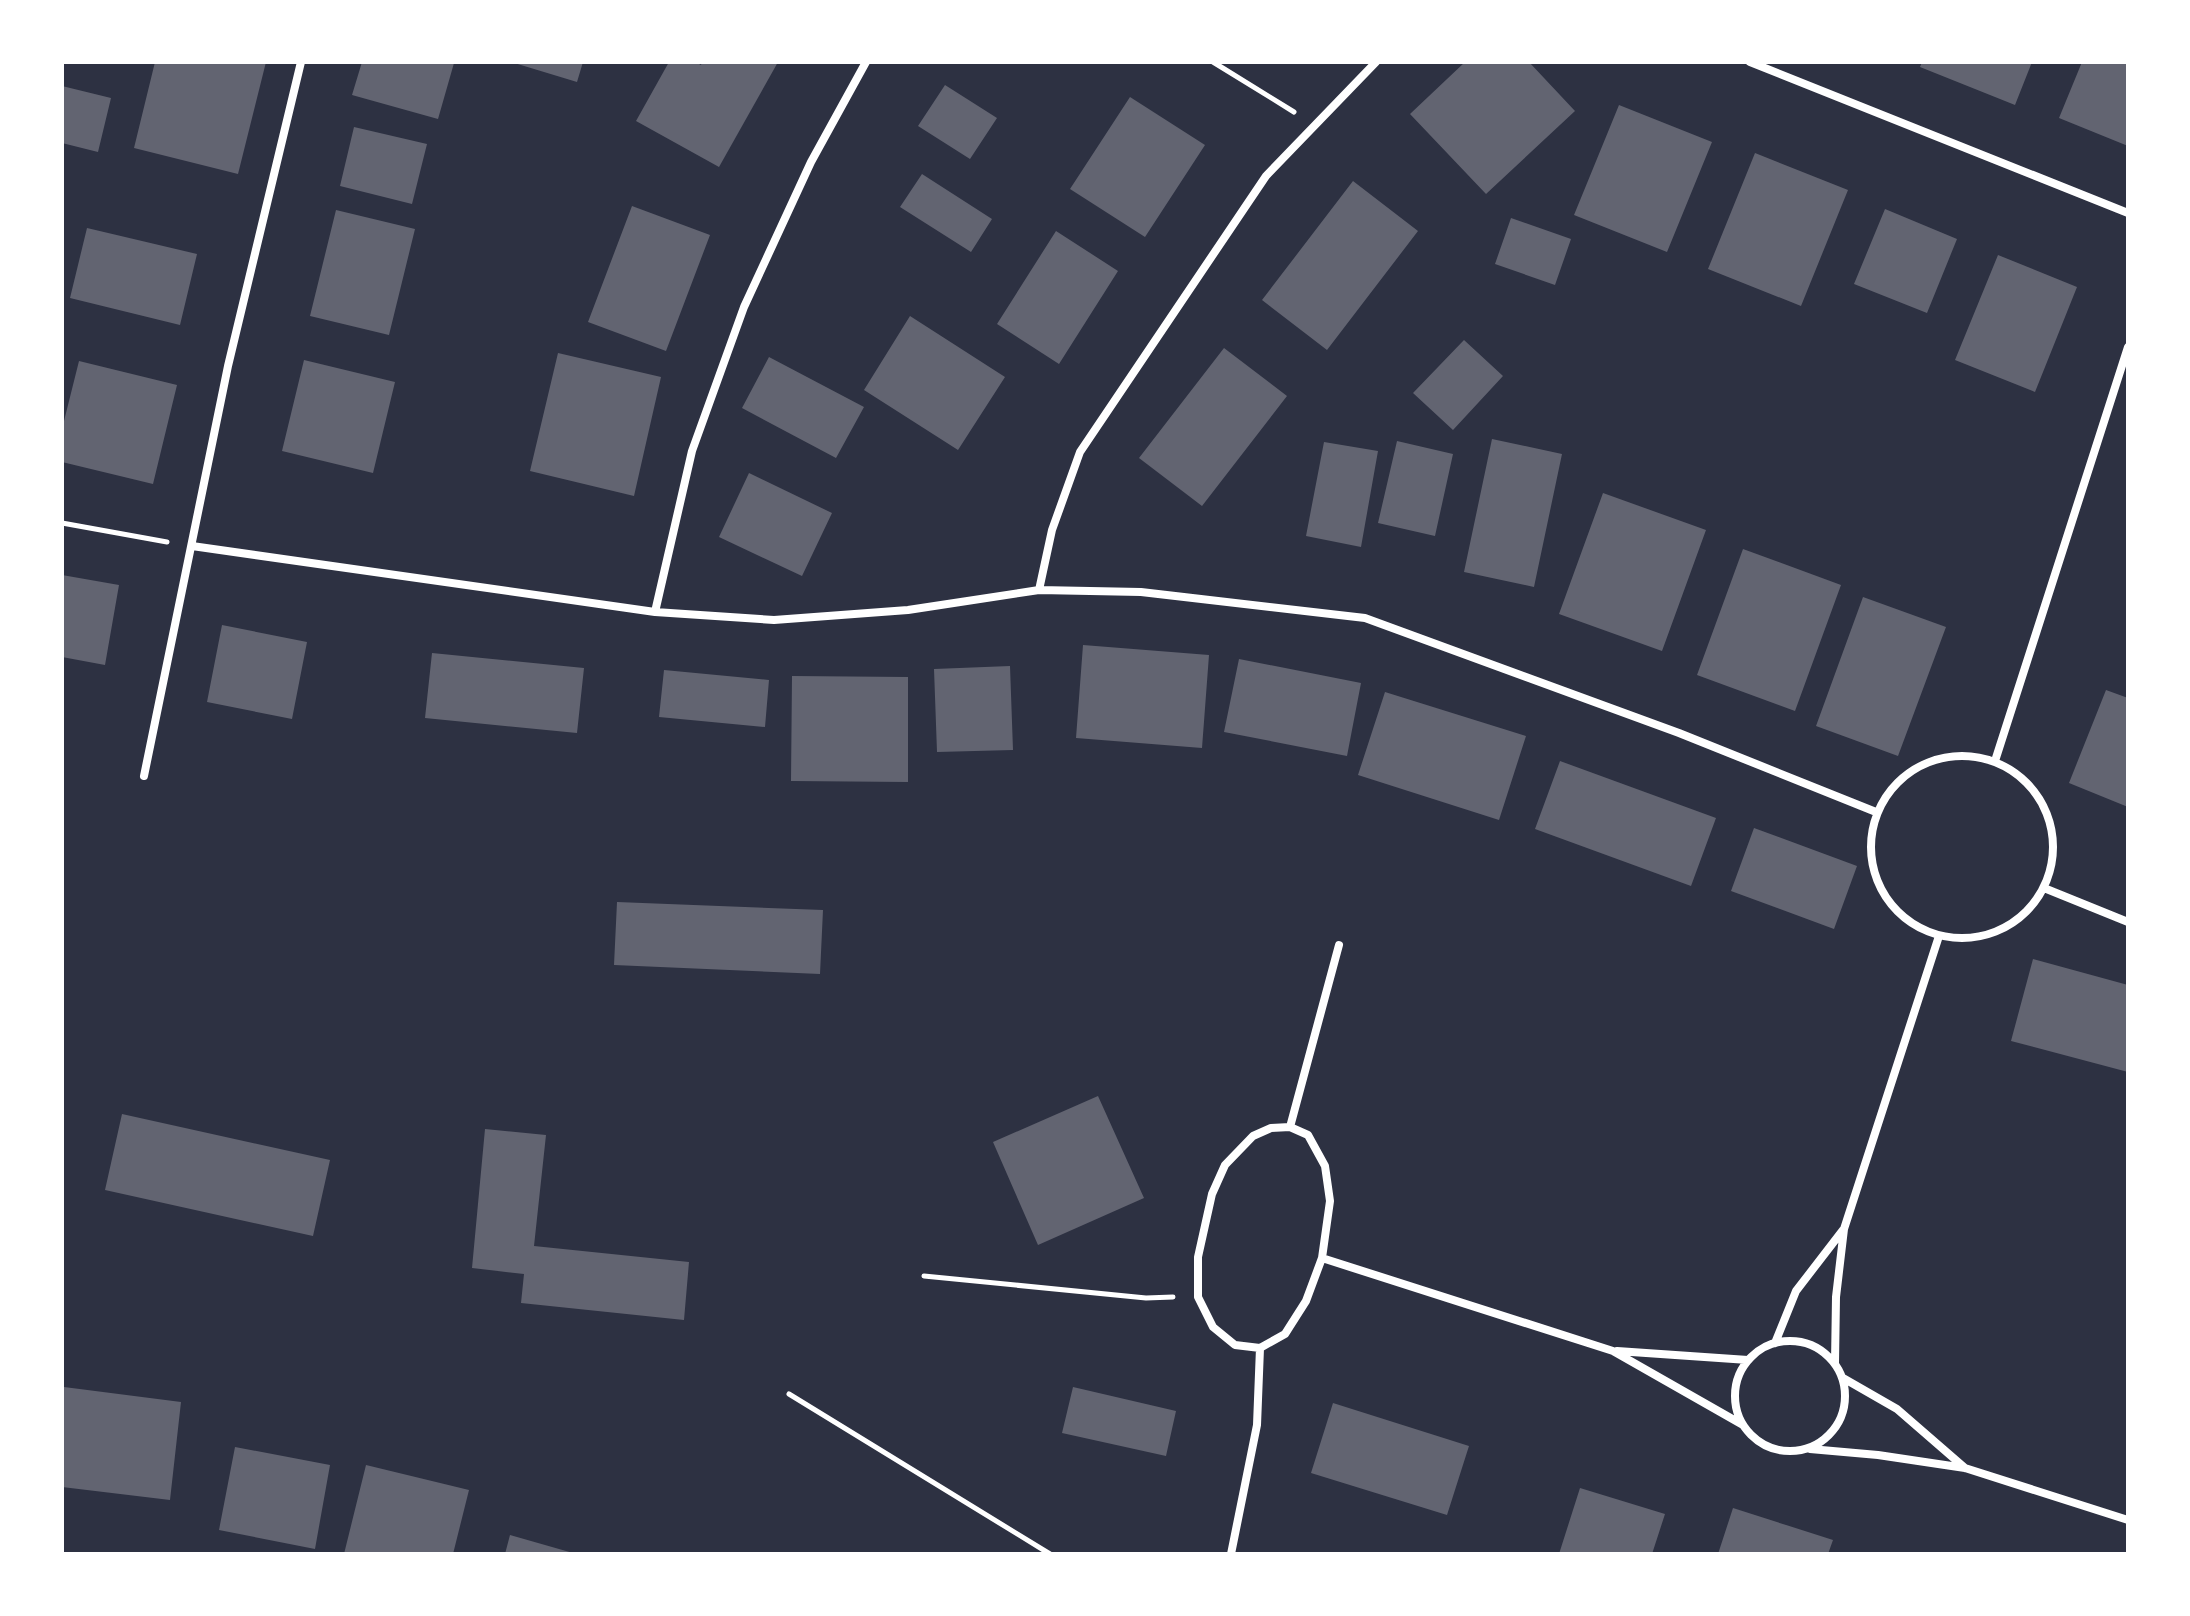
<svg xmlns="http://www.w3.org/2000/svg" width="2190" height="1616" font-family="'Libre Baskerville',serif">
  <rect width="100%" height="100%" fill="#2d3142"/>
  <path fill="#626471" d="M155 62H266L238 174 134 148Z
    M362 62 454 63 438 119 352 95Z
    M511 62H583L577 82Z
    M669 62H695L701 65 702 62H778L719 167 636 121Z
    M1465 62H1529L1575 111 1486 194 1410 114Z
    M1922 62H2032L2015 105 1920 67Z
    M2082 62H2128V146L2059 118Z
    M945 85 997 118 970 159 918 126Z
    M62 86 111 98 98 152 62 143Z
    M1130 97 1205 145 1145 237 1070 189Z
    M1619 105 1712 142 1667 252 1574 215Z
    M354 127 427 144 412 204 340 186Z
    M1755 153 1848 190 1801 306 1708 269Z
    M922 174 992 219 971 252 900 207Z
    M1353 181 1418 231 1327 350 1262 300Z
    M632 206 710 235 666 351 588 322Z
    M1885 209 1957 239 1927 313 1854 284Z
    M336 210 415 229 389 335 310 316Z
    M1511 218 1571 239 1555 285 1495 264Z
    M87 228 197 254 180 325 70 298Z
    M1056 231 1118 271 1059 364 997 324Z
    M1998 255 2077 287 2035 392 1955 360Z
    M910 316 1005 377 958 450 864 390Z
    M1464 340 1503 376 1453 430 1413 393Z
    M1224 348 1287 396 1202 506 1139 458Z
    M558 353 661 377 634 496 530 471Z
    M769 357 864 407 836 458 742 408Z
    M304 360 395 382 373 473 282 451Z
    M79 361 177 385 153 484 62 462V429Z
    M1492 439 1562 454 1534 587 1464 572Z
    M1397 441 1453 454 1435 536 1378 523Z
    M1324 442 1378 451 1361 547 1306 536Z
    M749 473 832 513 802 576 719 537Z
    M1603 493 1706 530 1662 651 1559 614Z
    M1743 549 1841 585 1795 711 1697 675Z
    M62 575 119 585 105 665 62 657Z
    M1863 597 1946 627 1898 756 1816 726Z
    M222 625 307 642 292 719 207 702Z
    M1083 645 1209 655 1202 748 1076 738Z
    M432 653 584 668 577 733 425 718Z
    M1239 659 1361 683 1347 756 1224 732Z
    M1010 666 1013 750 937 752 934 669Z
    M664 670 769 680 765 727 659 717Z
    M792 676 908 677V782L791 781Z
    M2106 690 2128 698V807L2069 783Z
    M1385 692 1526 736 1499 820 1358 775Z
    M1560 761 1716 818 1691 886 1535 829Z
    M1754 828 1857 866 1834 929 1731 891Z
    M617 902 823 910 820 974 614 965Z
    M2033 959 2128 985V1072L2011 1041Z
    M1098 1096 1144 1198 1038 1245 993 1142Z
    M122 1114 330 1160 313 1236 105 1190Z
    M485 1129 546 1135 534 1246 689 1262 684 1320 521 1303 524 1274 472 1268Z
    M64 1387 181 1402 170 1500 62 1487V1405Z
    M1073 1387 1176 1411 1166 1456 1062 1433Z
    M1333 1403 1469 1446 1447 1515 1311 1473Z
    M235 1447 330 1465 315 1549 219 1530Z
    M366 1465 469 1490 453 1554H344Z
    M1580 1488 1665 1514 1652 1554H1559Z
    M1733 1508 1833 1540 1828 1554H1718Z
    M510 1535 573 1553 572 1554H505Z"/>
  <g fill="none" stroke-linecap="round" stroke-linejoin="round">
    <path stroke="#fff" stroke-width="5" d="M1213 62 1294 112
      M62 523 167 542
      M924 1276 1146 1298 1173 1297
      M789 1394 1050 1554"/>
    <path stroke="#fff" stroke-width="8" d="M1750 62 2128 213
      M192 546 655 612 774 620 908 610 1039 590 1141 592 1365 618 1679 733 1876 812
      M1039 590 1052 530 1080 452 1266 176 1376 62
      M655 612 692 451 744 307 811 162 866 62
      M1871 847a91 91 0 1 1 182 0a91 91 0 1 1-182 0Z
      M1995 761 2128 347
      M144 776 228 366 301 62
      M2044 888 2128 922
      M1290 1127 1308 1135 1325 1166 1330 1201 1322 1258 1306 1301 1285 1334 1260 1348 1235 1345 1213 1327 1198 1297V1257L1212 1194 1225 1165 1253 1136 1271 1128Z
      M1290 1127 1339 945
      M1322 1258 1613 1351 1743 1425
      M1735 1396a55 55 0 1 1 110 0a55 55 0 1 1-110 0Z
      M1775 1343 1796 1291 1843 1230
      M1617 1351 1748 1360
      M1835 1363 1836 1297 1844 1229 1939 936
      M1843 1378 1897 1409 1965 1468
      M1810 1449 1878 1455 1965 1468 2128 1520
      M1231 1554 1257 1425 1260 1348"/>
  </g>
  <rect width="2190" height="1616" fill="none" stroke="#ffffff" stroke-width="128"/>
</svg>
